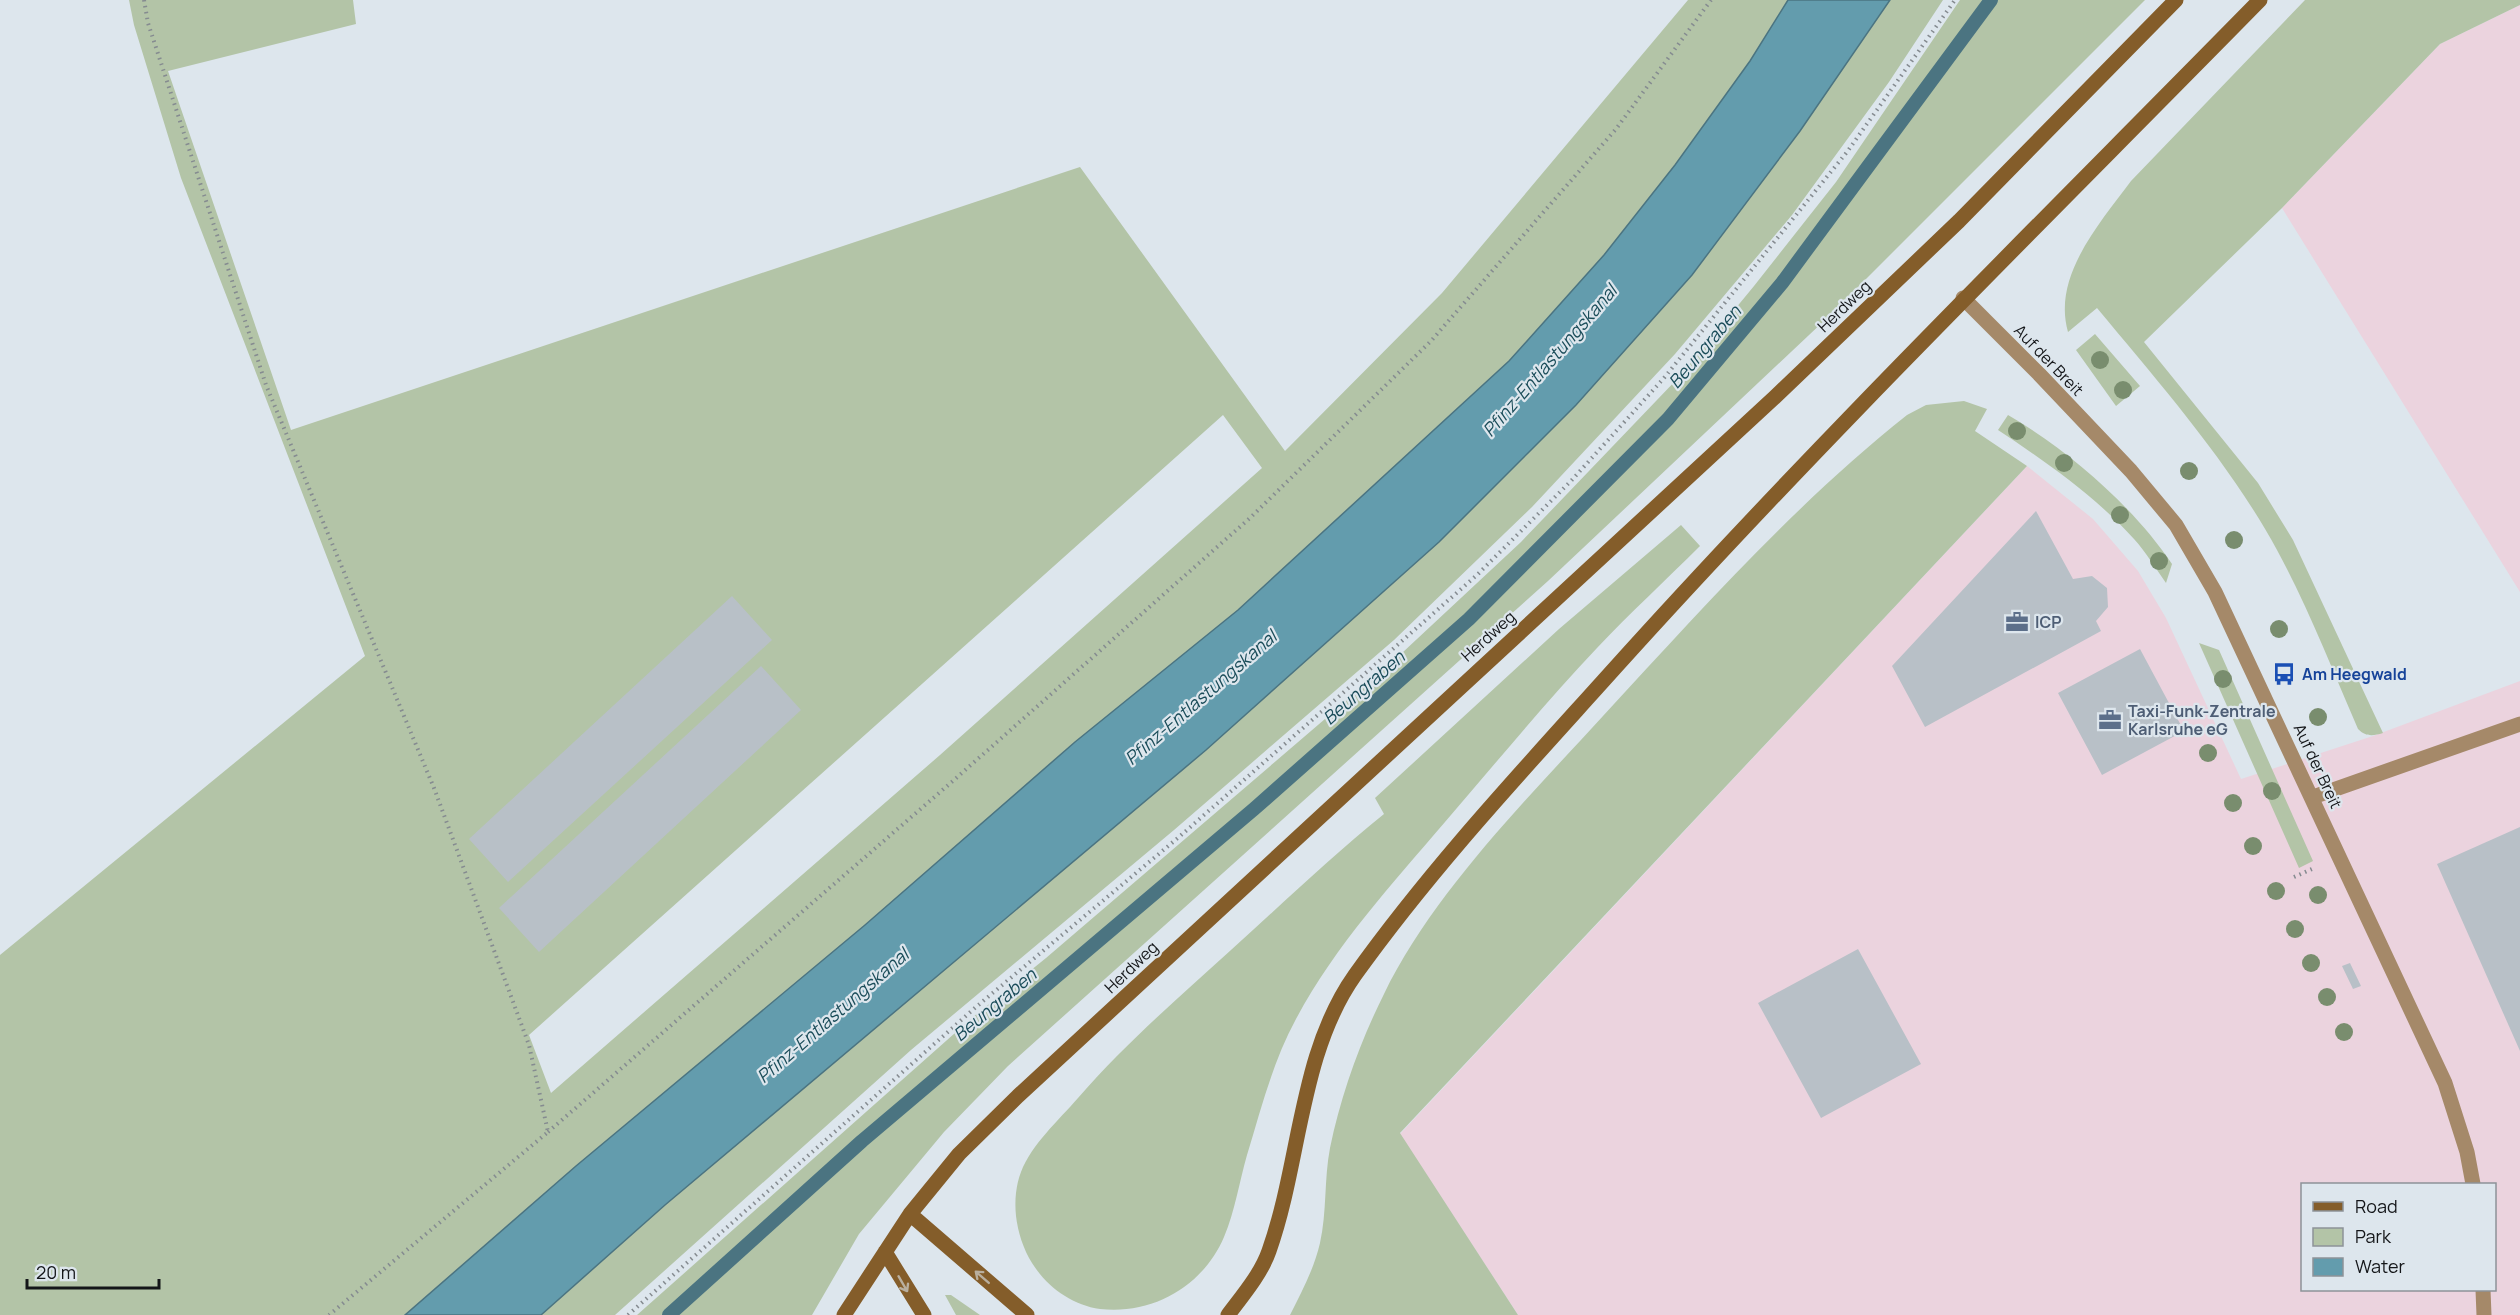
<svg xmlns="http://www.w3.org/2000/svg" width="2520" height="1315" font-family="Manrope,sans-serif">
  <rect width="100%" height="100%" fill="#dde6ed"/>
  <path fill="#ebd3de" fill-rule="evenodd" d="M2520 5V592L2282 208 2440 44Z
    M2027 466 2093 519 2138 571 2166 618 2241 779 2373 736 2520 681V1315H1518L1400 1134ZM2302 1184H2494V1290H2302Z"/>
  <path fill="#b3c4a7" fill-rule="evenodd" d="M129 0H353L356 24 168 71 291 430 1080 167 1285 451 1442 293 1688 0H1788L1750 61 1675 165 1604 255 1509 361 1238 610 1075 742 865 925 576 1166 405 1315H0V955L365 656 181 178 134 25ZM1223 415 1262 468 940 755 551 1093 529 1035Z
    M1890 0H1943L1889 82 1792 215 1675 354 1532 507 1394 640 1174 830 911 1050 615 1315H541L665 1205 1206 750 1439 542 1576 405 1692 275 1800 131Z
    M1960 0H2145L1826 319 1548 581 1008 1066 944 1132 859 1234 812 1315H637L973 1017 1046 958 1402 653 1521 542 1679 377 1754 286 1836 182Z
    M2305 0H2520V5L2440 44 2282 208 2144 342 2258 483 2293 540 2383 733C2373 736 2366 737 2358 729 2332 669 2308 607 2277 550 2229 462 2160 384 2097 308L2068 332C2052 276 2100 223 2131 181Z
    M2095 334 2140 386 2116 406 2076 350Z
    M1964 401 1987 409 1975 431 2027 466 1400 1133 1518 1315H1290C1302 1291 1314 1269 1320 1243 1327 1212 1324 1179 1330 1148 1341 1095 1360 1042 1384 994 1433 893 1528 798 1603 716 1700 611 1795 504 1907 415L1926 405Z
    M2008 415C2068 450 2133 506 2172 564L2166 583C2156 569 2146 552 2134 539 2095 496 2046 462 1998 430Z
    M1681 525 1700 546C1666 580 1630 613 1597 648 1544 704 1495 764 1445 822 1392 884 1335 946 1296 1019 1273 1061 1261 1109 1247 1155 1239 1183 1235 1211 1224 1237 1203 1286 1153 1315 1100 1309 1072 1305 1047 1287 1032 1263 1016 1237 1010 1201 1021 1172 1032 1144 1058 1121 1078 1098 1125 1044 1178 998 1231 950 1282 904 1331 857 1384 814L1375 798 1559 629Z
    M2199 643 2219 650 2313 861 2299 868Z
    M945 1295H951L980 1315H956Z"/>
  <path fill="#639cad" stroke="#4b7481" stroke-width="1.5" d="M1788 0H1890L1800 131 1692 275 1576 405 1439 542 1206 750 665 1205 541 1315H405L576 1166 865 925 1075 742 1238 610 1509 361 1604 255 1675 165 1750 61Z"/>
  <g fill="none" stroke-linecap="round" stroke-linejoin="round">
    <path stroke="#4b7481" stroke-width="14" d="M669 1315 862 1141 1254 809 1469 619 1668 419 1782 283 1991 0"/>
  </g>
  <path fill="#b8c0c7" d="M2036 511 2073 579 2092 576 2107 588 2108 607 2096 621 2101 631 1925 727 1892 666Z
    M732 596 772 640 508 882 469 839Z
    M2140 649 2184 731 2102 775 2058 693Z
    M761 666 801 710 539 952 499 908Z
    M2520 827V1051L2437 864Z
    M1858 949 1921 1064 1821 1118 1758 1003Z
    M2350 963 2361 986 2353 989 2342 966Z"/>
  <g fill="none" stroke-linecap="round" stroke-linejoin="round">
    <path stroke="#858b90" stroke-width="4" stroke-dasharray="1.5 4.5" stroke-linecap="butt" d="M144 0 148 23 266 385 434 788 529 1045 548 1132 329 1315
      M2294 877 2312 869
      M548 1132 954 780 1251 517 1431 341 1616 129 1711 0
      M628 1315 976 1007 1179 837 1477 575 1571 481 1664 378 1847 152 1955 0"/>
    <path stroke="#a58969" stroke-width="15" d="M1963 298 2039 374 2131 471 2176 525 2215 592 2445 1083 2467 1152 2473 1184
      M2313 797 2520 724
      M2483 1290 2484 1315"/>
    <path stroke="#845d2a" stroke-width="15" d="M910 1214 1027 1315
      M885 1252 924 1315
      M844 1315 910 1214 959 1154 1018 1096 1775 397 1959 221 2176 0
      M1228 1315C1243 1295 1261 1274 1269 1251 1301 1161 1299 1054 1355 975 1433 866 1525 768 1614 669 1822 438 2043 221 2260 0"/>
  </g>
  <g fill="#798d6e">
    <circle cx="2100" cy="360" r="9"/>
    <circle cx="2123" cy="390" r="9"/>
    <circle cx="2017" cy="431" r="9"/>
    <circle cx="2064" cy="463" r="9"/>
    <circle cx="2189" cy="471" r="9"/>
    <circle cx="2120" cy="515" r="9"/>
    <circle cx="2234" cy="540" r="9"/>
    <circle cx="2159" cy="561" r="9"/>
    <circle cx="2279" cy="629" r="9"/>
    <circle cx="2223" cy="679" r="9"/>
    <circle cx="2318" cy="717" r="9"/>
    <circle cx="2208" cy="753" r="9"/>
    <circle cx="2272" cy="791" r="9"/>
    <circle cx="2233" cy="803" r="9"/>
    <circle cx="2253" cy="846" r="9"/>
    <circle cx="2276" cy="891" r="9"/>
    <circle cx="2318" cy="895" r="9"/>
    <circle cx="2295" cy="929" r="9"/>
    <circle cx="2311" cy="963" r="9"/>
    <circle cx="2327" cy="997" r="9"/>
    <circle cx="2344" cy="1032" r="9"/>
  </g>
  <defs><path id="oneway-shaft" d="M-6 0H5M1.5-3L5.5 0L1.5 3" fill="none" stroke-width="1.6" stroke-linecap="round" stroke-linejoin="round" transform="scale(1.5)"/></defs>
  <g stroke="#b9af9f">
    <use href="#oneway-shaft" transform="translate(982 1277) rotate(-139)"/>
    <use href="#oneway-shaft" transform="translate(903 1284) rotate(60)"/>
  </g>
  <defs>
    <g id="office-bare" transform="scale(1.8)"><path d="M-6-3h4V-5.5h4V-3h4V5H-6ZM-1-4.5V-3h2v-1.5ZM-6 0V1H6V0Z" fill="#5c6f8a" stroke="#dde6ed" stroke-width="2.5" paint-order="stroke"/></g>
    <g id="bus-bare" transform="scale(1.8)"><path d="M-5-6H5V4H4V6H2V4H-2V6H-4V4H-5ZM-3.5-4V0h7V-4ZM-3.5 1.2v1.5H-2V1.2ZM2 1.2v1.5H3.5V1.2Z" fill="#1a4fb4" stroke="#dde6ed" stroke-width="2.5" paint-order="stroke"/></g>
  </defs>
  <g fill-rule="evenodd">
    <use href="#office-bare" x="2017" y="622"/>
    <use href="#bus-bare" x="2284" y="674"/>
    <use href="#office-bare" x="2110" y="720"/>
  </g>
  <g text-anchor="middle" stroke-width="4.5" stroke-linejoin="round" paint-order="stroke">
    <g font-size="16" fill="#141619" stroke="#dde6ed">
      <text transform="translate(1844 306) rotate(-44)" y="6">Herdweg</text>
      <text transform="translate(2049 360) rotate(46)" y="6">Auf der Breit</text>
      <text transform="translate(1488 636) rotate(-42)" y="6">Herdweg</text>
      <text transform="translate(2318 766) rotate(65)" y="6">Auf der Breit</text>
      <text transform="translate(1131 967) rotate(-44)" y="6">Herdweg</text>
    </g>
    <g font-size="16" font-weight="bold" fill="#4e5e75" stroke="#dde6ed" text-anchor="start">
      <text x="2035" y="628">ICP</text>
      <text x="2128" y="717">Taxi-Funk-Zentrale<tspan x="2128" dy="18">Karlsruhe eG</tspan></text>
    </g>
    <g font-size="16" font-weight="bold" fill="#164399" stroke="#dde6ed" text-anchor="start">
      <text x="2302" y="680">Am Heegwald</text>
    </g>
    <g font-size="18" font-style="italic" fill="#1a4c59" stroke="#dde6ed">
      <text transform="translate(1705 347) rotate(-50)" y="6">Beungraben</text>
      <text transform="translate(1550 361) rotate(-49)" y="6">Pfinz-Entlastungskanal</text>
      <text transform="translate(1364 688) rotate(-41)" y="6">Beungraben</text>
      <text transform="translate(1201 698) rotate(-41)" y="6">Pfinz-Entlastungskanal</text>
      <text transform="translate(995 1005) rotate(-40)" y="6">Beungraben</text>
      <text transform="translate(833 1016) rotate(-41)" y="6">Pfinz-Entlastungskanal</text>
    </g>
  </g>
  <rect x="2301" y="1183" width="195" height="108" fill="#dde6ed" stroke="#8d9398" stroke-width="1.5"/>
  <rect x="2313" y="1202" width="30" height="9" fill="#845d2a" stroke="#8d9398" stroke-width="1.5"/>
  <text x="2355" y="1213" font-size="18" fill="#141619">Road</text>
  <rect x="2313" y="1228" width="30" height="18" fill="#b3c4a7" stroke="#8d9398" stroke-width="1.5"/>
  <text x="2355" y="1243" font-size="18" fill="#141619">Park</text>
  <rect x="2313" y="1258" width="30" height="18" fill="#639cad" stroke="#8d9398" stroke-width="1.5"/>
  <text x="2355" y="1273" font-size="18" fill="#141619">Water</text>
  <path d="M27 1279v9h132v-9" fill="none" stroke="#141619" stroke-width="3"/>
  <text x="36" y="1279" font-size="18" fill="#141619" stroke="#dde6ed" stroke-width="4.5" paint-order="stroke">20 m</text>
</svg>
